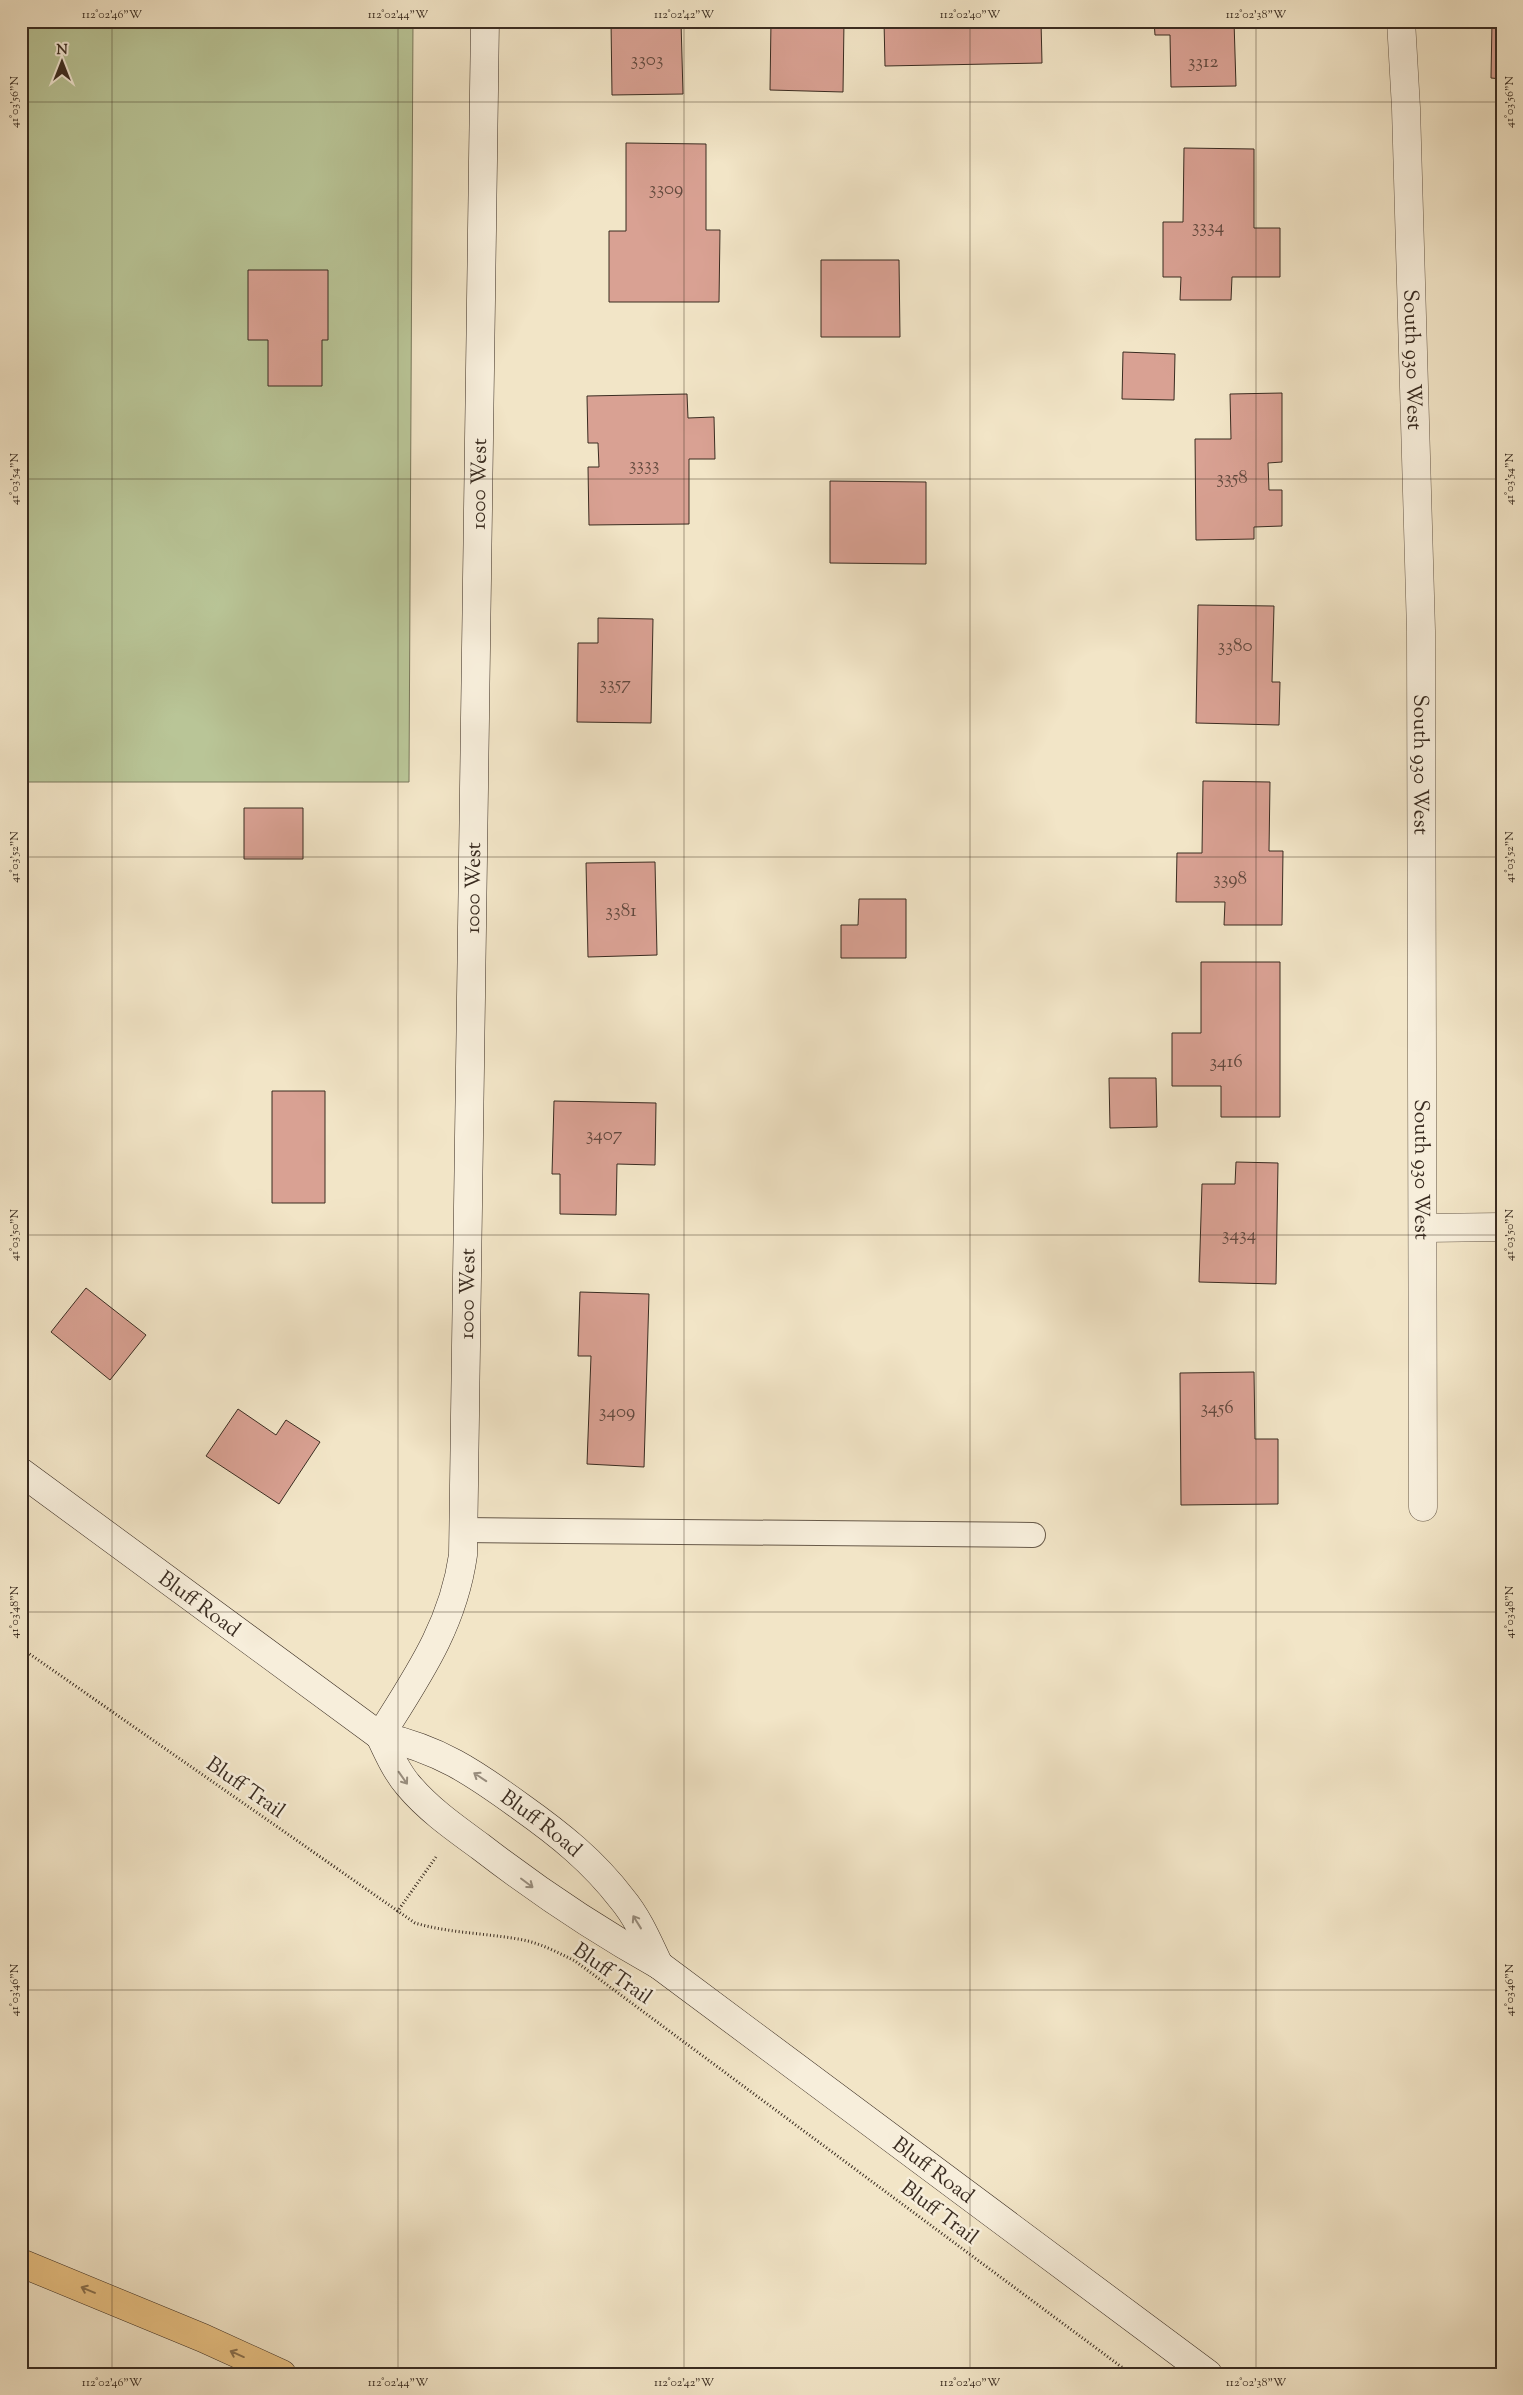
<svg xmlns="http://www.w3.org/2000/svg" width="1523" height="2395" font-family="'Sorts Mill Goudy',serif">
  <rect width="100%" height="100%" fill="#f2e5c7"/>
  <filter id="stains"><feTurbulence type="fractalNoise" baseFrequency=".004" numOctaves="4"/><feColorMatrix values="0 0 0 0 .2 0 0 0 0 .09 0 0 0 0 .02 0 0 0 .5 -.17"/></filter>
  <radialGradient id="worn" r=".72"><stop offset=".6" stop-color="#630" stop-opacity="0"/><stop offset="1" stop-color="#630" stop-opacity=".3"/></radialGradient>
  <path fill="#b9c597" stroke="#7a785c" d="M21 21H413L409 782H21Z"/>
  <path fill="#d9a193" stroke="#3a2c21" d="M611 21H681L683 94 612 95Z
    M771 21H844L843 92 770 90Z
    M884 21H1041L1042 63 885 66Z
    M1154 21H1234L1236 86 1171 87 1170 35H1155Z
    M1492 21H1502V79L1491 78Z
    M626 143 706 144V230H720L719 302H609V231H626Z
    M1184 148 1254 149V228H1280V277H1232L1231 300H1180L1181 277H1163V222H1183Z
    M1501 202H1502V252H1499Z
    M821 260H899L900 337H821Z
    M248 270H328V340H322V386H268V340H248Z
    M1123 352 1175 354 1174 400 1122 399Z
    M1282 393V462L1268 463 1269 490H1282V526L1254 527V539L1196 540 1195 439H1231L1230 394Z
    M687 394 688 418 714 417 715 459H689V524L589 525 588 467H599L598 443H588L587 396Z
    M830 481 926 482V564L830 563Z
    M1198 605 1274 606 1272 682H1280L1279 725 1196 723Z
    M598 618 653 619 651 723 577 722 578 643H598Z
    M1203 781 1270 782 1269 851H1283L1282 925H1224L1225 902H1176L1177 853H1202Z
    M244 808H303V859H244Z
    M655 862 657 955 588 957 586 863Z
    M859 899H906V958H841V925H858Z
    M1201 962H1280V1117H1221V1086H1172V1033H1201Z
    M1109 1078H1156L1157 1127 1110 1128Z
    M272 1091H325V1203H272Z
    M554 1101 656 1103 655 1165 617 1164 616 1215 560 1214V1174H552Z
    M1236 1162 1278 1163 1276 1284 1199 1282 1202 1184H1235Z
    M86 1288 146 1335 110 1380 51 1332Z
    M580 1292 649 1294 644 1467 587 1464 591 1356H578Z
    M1499 1365H1502V1464H1501Z
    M1254 1372 1255 1439H1278V1504L1181 1505 1180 1373Z
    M238 1409 276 1435 286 1420 320 1442 279 1504 206 1456Z"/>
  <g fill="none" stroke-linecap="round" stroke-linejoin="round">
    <g stroke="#685a4a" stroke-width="26">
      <path id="lane" d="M463 1530 1033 1535"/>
    </g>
    <g stroke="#685a4a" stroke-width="29">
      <g id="street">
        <path id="s1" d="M1401 21 1406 108 1421 631 1423 1507"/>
        <path d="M1424 1228 1502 1227"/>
      </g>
    </g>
    <g stroke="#3a2c21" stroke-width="29">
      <g id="secondary">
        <path id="s2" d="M21 1472 380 1736C439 1749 473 1772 521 1807 559 1834 593 1861 622 1899 638 1918 648 1942 659 1965"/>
        <path id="s3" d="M380 1736C417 1677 453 1626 463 1555L485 21"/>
        <path id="s4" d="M380 1736C388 1753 396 1771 408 1785 429 1810 455 1828 481 1847 538 1891 596 1930 659 1965L1208 2374"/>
      </g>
    </g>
    <g stroke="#3a2c21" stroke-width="29">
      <path id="highway" d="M21 2263 203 2338 282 2374"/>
    </g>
    <path stroke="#3a2c21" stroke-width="3" stroke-dasharray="1 2.5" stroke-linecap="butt" d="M21 1648 415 1923C449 1933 483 1933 518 1939 538 1942 557 1952 575 1961L1131 2374
      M397 1912 436 1857"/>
    <use href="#lane" stroke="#f7eedb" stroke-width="24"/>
    <use href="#street" stroke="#f7eedb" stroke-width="28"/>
    <use href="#secondary" stroke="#f7eedb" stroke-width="28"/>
    <use href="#highway" stroke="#e9c284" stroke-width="28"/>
  </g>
  <defs><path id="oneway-shaft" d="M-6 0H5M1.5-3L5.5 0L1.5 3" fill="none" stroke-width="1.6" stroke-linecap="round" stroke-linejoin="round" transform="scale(1.25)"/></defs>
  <g stroke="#988d7e">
    <use href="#oneway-shaft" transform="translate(480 1777) rotate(-146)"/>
    <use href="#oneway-shaft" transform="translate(403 1778) rotate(55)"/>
    <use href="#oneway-shaft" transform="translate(527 1883) rotate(37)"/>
    <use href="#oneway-shaft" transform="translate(637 1922) rotate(-122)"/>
  </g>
  <g stroke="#89704e">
    <use href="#oneway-shaft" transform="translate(88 2290) rotate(-157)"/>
    <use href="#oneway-shaft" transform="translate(237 2354) rotate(-156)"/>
  </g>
  <path fill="none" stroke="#3a2c21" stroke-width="1" stroke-opacity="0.45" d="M112 21V2374M398 21V2374M684 21V2374M970 21V2374M1256 21V2374M21 102H1502M21 479H1502M21 857H1502M21 1235H1502M21 1612H1502M21 1990H1502M21 2368H1502"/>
  <g text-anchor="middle" stroke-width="5" stroke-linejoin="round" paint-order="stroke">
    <g font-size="19" fill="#62493e">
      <text x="647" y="65">3303</text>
      <text x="1203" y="67">3312</text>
      <text x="666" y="194">3309</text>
      <text x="1208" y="232">3334</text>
      <text x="644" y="470">3333</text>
      <text x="1232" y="483">3358</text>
      <text x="1235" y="651">3380</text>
      <text x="615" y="689">3357</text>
      <text x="1230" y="884">3398</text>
      <text x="621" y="916">3381</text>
      <text x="1226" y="1067">3416</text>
      <text x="604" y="1140">3407</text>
      <text x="1239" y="1240">3434</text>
      <text x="1217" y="1413">3456</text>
      <text x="617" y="1417">3409</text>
    </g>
    <g font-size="21" fill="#3a2c21" stroke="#f7eedb">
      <text dy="7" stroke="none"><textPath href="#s1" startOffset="339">South 930 West</textPath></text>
      <text dy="7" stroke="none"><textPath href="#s3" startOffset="1272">1000 West</textPath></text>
      <text dy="7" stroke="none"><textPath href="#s1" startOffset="744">South 930 West</textPath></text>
      <text dy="7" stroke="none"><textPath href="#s3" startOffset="868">1000 West</textPath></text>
      <text dy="7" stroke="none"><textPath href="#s1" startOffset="1149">South 930 West</textPath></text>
      <text dy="7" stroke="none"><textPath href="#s3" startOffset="462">1000 West</textPath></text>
      <text dy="7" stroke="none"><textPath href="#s2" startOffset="222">Bluff Road</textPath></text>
      <text transform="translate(246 1787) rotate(35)" y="7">Bluff Trail</text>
      <text dy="7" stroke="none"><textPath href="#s2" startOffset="631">Bluff Road</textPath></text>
      <text transform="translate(613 1973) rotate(35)" y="7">Bluff Trail</text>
      <text dy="7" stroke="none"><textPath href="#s4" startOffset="709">Bluff Road</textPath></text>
      <text transform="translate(940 2212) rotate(37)" y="7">Bluff Trail</text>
    </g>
  </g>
  <rect width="1523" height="2395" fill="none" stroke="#f2e5c7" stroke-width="55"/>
  <g transform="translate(62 62)" stroke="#f7eedb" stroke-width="4" paint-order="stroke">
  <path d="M0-4L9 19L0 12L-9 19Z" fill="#3a2c21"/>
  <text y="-8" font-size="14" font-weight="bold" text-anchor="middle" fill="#3a2c21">N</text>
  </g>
  <rect x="28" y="28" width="1468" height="2340" fill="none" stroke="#3a2c21" stroke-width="2"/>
  <g font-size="12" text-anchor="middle" fill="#3a2c21">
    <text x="112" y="18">112°02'46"W</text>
    <text x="398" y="18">112°02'44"W</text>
    <text x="684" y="18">112°02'42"W</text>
    <text x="970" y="18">112°02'40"W</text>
    <text x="1256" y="18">112°02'38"W</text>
    <text transform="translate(14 102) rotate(-90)" y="4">41°03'56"N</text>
    <text transform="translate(1509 102) rotate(-90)" y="4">41°03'56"N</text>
    <text transform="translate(14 479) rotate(-90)" y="4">41°03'54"N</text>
    <text transform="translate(1509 479) rotate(-90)" y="4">41°03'54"N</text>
    <text transform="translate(14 857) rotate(-90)" y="4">41°03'52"N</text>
    <text transform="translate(1509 857) rotate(-90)" y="4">41°03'52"N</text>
    <text transform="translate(14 1235) rotate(-90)" y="4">41°03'50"N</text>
    <text transform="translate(1509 1235) rotate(-90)" y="4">41°03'50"N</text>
    <text transform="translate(14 1612) rotate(-90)" y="4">41°03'48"N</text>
    <text transform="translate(1509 1612) rotate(-90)" y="4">41°03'48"N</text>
    <text transform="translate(14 1990) rotate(-90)" y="4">41°03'46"N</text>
    <text transform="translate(1509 1990) rotate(-90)" y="4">41°03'46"N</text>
    <text x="112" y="2386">112°02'46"W</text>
    <text x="398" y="2386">112°02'44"W</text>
    <text x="684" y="2386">112°02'42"W</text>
    <text x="970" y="2386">112°02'40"W</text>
    <text x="1256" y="2386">112°02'38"W</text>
  </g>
  <rect width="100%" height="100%" filter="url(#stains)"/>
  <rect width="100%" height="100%" fill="url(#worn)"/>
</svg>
